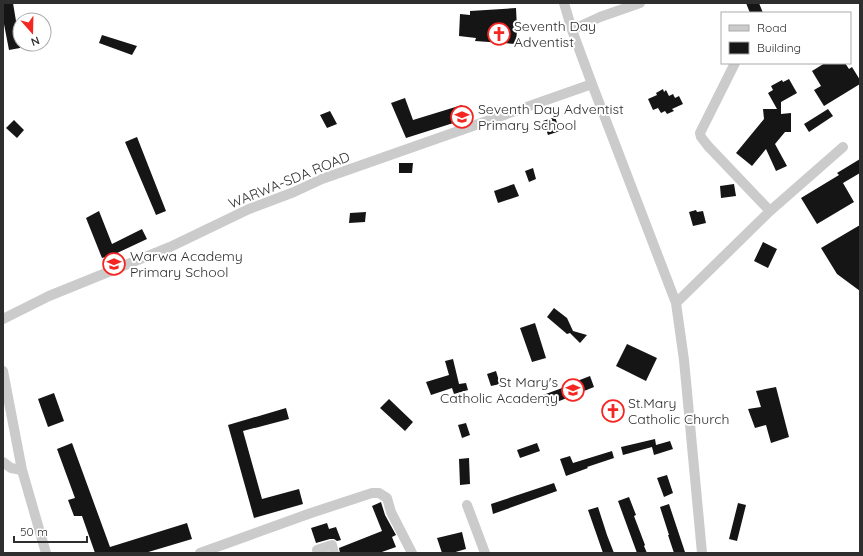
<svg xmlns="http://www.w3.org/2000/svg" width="863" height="556" font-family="Quicksand,sans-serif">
  <rect width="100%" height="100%" fill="#fff"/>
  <path fill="#151515" d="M3 3H13L17 27 20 26V48L9 50 3 19Z
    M746 3H759L763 13H750Z
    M516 8 517 29 516 44 475 41 476 38 459 36 460 14 470 15V11Z
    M102 35 137 46 132 55 99 43Z
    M825 63H845L849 69 852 67 860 80V84L824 106 814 90 821 86 812 71Z
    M789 79 797 93 781 102V114L791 113V132H785L775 144 787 166 776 171 766 149 752 166 736 153 764 119 763 109H777L768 93 773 90 771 86 782 80 783 82Z
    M663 89 664 92 666 90 669 96 673 94 675 98 679 96 683 104 672 109 674 111 667 114 665 111 661 113 658 108 653 110 648 99 657 95 656 93Z
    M405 98 413 120 462 105 466 119 406 138 391 103Z
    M828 109 833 116 809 132 804 124Z
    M330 111 337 124 327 128 320 115Z
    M555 117 560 131 548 135 543 121Z
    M14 120 24 130 17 138 6 128Z
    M137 137 166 211 156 215 125 142Z
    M860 159V173L843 183 854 202 817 224 801 198 839 175 837 173Z
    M399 163H413L412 173H399Z
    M533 168 536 179 529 182 525 171Z
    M514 184 519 196 498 203 494 191Z
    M734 184 736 196 721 198 720 186Z
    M696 210 697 212 703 211 706 223 693 226 689 212Z
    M99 211 112 244 142 229 147 239 115 254 102 258 86 218Z
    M366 212 365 222 349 223 350 213Z
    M860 225V291L837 274 821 248Z
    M763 242 777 249 768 268 754 261Z
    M554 308 567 318 573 331 587 335 580 343 570 333 567 334 547 317Z
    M535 323 546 358 532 362 520 328Z
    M627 344 657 358 646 381 616 366Z
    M453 359 459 384 466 383 468 390 454 394 452 388 431 395 426 382 449 375 445 361Z
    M496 371 500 384 491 386 487 374Z
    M590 376 594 387 547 406 543 395 573 384 572 383Z
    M776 387 789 437 771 443 766 425 755 428 748 409 761 407 756 391Z
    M54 393 64 421 48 427 38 399Z
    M389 399 413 422 405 431 380 408Z
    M286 408 289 419 243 431 262 499 299 489 303 504 254 518 228 425Z
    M466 423 470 435 462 438 458 425Z
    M655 439 656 445 670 441 673 449 654 455 652 447 623 455 621 447Z
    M72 443 110 547 187 523 192 539 145 553H95L82 516H74L68 500 75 498 57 449Z
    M537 443 540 451 520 458 517 450Z
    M612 451 614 458 587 467 588 468 566 476 560 459 570 456 573 463Z
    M469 458 470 484 460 485 459 459Z
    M667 475 673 493 664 497 657 478Z
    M554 483 557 491 493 514 491 504Z
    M629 497 636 515 634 516 645 545 644 546 647 553H637L618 501Z
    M381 502 385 515 396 535 392 537 396 547 379 553H340L339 548 382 531 372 506Z
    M738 503 746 505 737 541 729 539Z
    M669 504 685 552 681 553H674L668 535H669L660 507Z
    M598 507 607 535 614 553H603L595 530 588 510Z
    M327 523 329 529 336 527 341 540 337 541 334 539H330L316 543 311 528Z
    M462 532 466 549 452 553H442L437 538Z"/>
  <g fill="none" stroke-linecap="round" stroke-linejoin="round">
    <path stroke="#cbcbcb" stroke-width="10" d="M564 3 572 30 592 84 676 303 684 360 702 553
      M572 30 600 17 640 3
      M735 63 700 133 701 137 708 146 770 211
      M676 303 770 211 843 147
      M3 319 49 296 170 247 249 209 294 192 322 179 592 84
      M3 371 22 470 46 553
      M3 462 11 468 22 470
      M467 505 485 553
      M200 553 311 513 372 493H379L387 498 391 512 412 553
      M318 553 317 550 332 545 334 553"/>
  </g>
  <defs>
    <g id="church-ring" transform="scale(1.15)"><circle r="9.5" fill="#fff" stroke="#f42621" stroke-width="1.5"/><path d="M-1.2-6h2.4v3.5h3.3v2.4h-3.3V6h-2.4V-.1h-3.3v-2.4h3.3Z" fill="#f42621"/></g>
    <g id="school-ring" transform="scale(1.15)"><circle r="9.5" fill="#fff" stroke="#f42621" stroke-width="1.5"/><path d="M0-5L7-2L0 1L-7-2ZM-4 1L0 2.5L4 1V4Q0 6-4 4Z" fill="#f42621"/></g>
  </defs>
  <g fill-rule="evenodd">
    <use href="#church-ring" x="499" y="34"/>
    <use href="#school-ring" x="462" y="117"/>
    <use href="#school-ring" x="114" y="264"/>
    <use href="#school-ring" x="573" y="390"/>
    <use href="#church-ring" x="613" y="411"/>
  </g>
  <g text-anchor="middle" stroke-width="4" stroke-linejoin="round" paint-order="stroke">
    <g font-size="14" fill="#2e2e2e" stroke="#fff" text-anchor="start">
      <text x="514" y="31">Seventh Day<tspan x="514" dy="16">Adventist</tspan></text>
      <text x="478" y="114">Seventh Day Adventist<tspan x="478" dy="16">Primary School</tspan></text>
      <text x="130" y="261">Warwa Academy<tspan x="130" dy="16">Primary School</tspan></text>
      <text x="558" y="387" text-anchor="end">St Mary's<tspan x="558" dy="16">Catholic Academy</tspan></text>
      <text x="628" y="408">St.Mary<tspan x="628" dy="16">Catholic Church</tspan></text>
    </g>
    <g font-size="14" fill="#2e2e2e" stroke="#fff">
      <text transform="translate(289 180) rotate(-22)" y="5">WARWA-SDA ROAD</text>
    </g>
  </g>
  <rect width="863" height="556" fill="none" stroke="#2e2e2e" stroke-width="8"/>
  <rect x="721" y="12" width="130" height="52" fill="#ffffff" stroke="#ababab"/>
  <rect x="729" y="25" width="20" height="6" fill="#cbcbcb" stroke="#ababab"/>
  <text x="757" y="32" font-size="12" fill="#2e2e2e">Road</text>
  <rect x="729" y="42" width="20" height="12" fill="#151515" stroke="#ababab"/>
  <text x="757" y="52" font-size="12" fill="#2e2e2e">Building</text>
  <g transform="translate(32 32) rotate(160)"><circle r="19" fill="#ffffff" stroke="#ababab"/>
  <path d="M0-3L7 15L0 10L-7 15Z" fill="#f42621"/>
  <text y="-6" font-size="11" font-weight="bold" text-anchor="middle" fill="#2e2e2e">N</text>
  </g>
  <path d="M14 536v6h73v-6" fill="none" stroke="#2e2e2e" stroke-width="2"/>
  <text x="20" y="536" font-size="12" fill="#2e2e2e" stroke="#ffffff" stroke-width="3" paint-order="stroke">50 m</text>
</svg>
